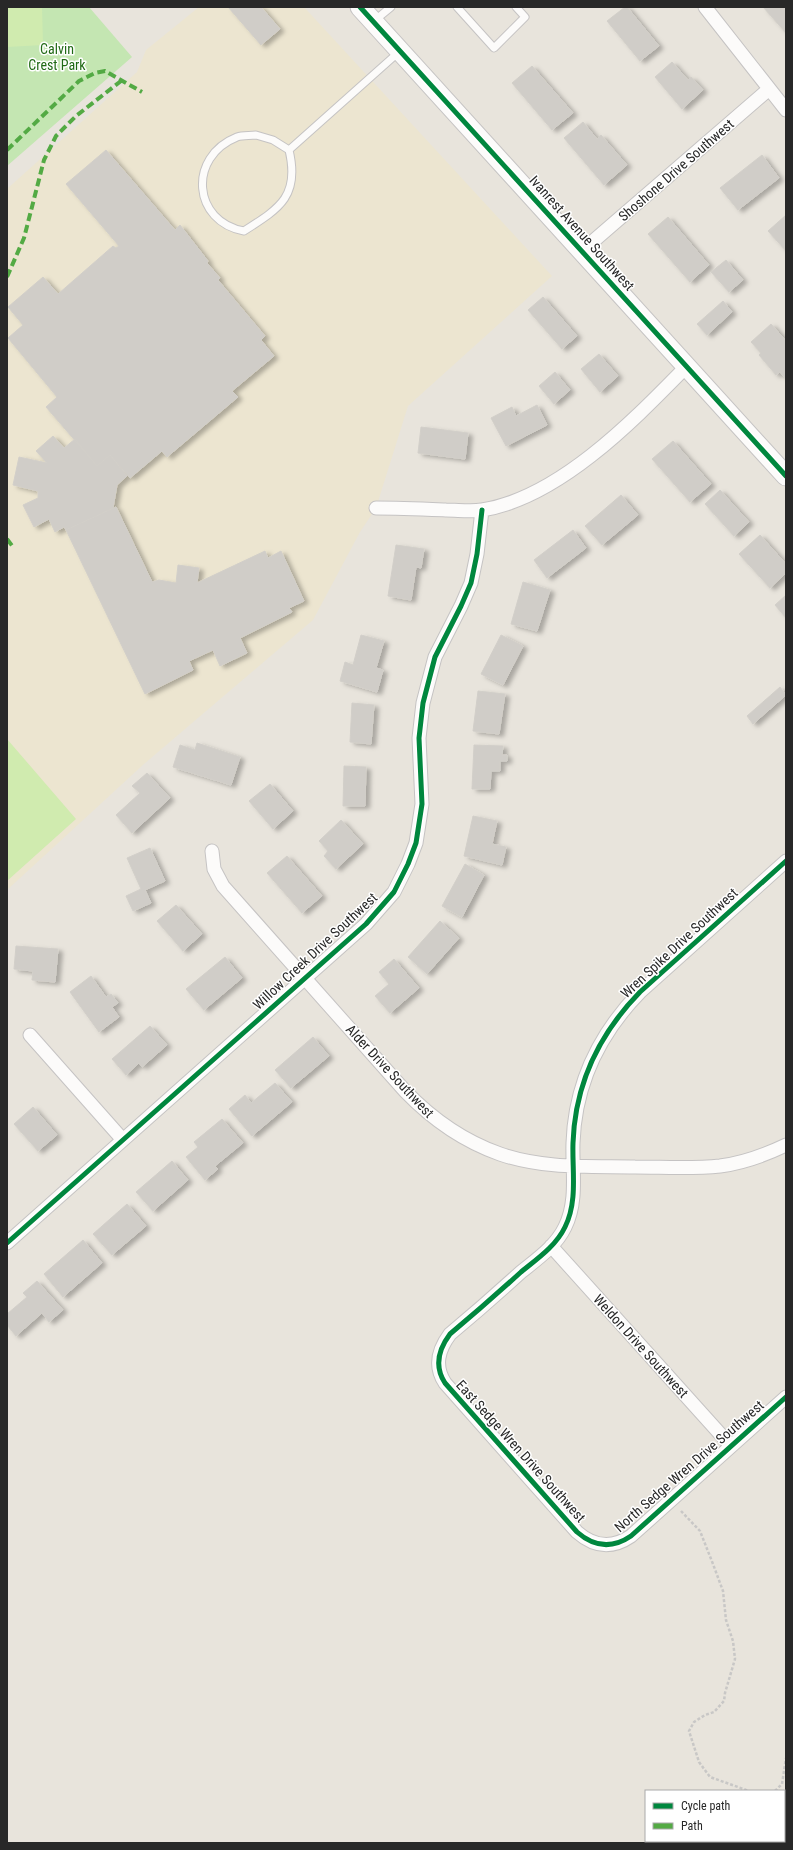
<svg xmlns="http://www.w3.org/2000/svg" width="793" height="1850" font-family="'Roboto Condensed',sans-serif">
  <defs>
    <filter id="shadow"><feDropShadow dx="4.5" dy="2.5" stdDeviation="2" flood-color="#0004"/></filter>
  </defs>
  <rect width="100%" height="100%" fill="#e8e4dc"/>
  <path fill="#ece5d0" d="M199 7H304L552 276 408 406 376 508 360 532 313 620 144 764 7 890V189L137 72 146 50Z"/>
  <path fill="#c4e6b2" d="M7 7H89L132 57 7 166Z"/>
  <path fill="#d0ebaf" d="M7 7H42L43 45 7 47Z
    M7 739 76 819 7 881Z"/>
  <path fill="#d0cdc8" stroke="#d2cfc9" filter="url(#shadow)" d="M228 7H261L280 29 261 45Z
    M625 7H627L659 46 640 61 607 21Z
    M763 7H786V33Z
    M672 62 688 80 691 77 703 90 682 109 655 77Z
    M532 66 573 113 552 130 512 83Z
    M583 122 597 139 601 135 627 165 604 185 564 138Z
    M106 150 175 230 180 225 208 261 207 263 220 278 218 280 265 336 261 340 274 356 232 391 238 397 167 457 162 451 130 478 110 455 97 466 46 407 57 397 8 338 23 325 8 307 43 277 58 294 113 246 116 248 119 246 66 184Z
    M762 155 779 178 738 210 720 188Z
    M786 215V251L768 231Z
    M668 217 709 265 690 282 648 234Z
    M726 260 743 280 729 292 711 272Z
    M543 297 577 336 562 349 528 310Z
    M723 301 732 312 707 335 697 324Z
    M771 324 786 341V379L780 372 776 375 759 355 761 353 751 342Z
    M599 354 618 376 600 392 581 369Z
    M555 372 570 390 554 404 539 386Z
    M537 405 547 425 506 446 491 418 512 407 516 416Z
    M421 427 468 433 465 459 418 453Z
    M53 436 64 448 75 439 97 466 110 455 127 476 117 485 113 508 66 530 64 527 55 532 49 519 34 527 23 505 38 498V491L13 485 19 457 47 463 36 451Z
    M673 441 711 484 690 502 652 459Z
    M720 490 749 522 734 536 705 504Z
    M621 495 638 515 602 545 585 526Z
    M116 507 152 582 159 580 176 583 178 565 199 568 197 583 265 551 268 558 281 551 304 601 289 608 292 612 240 638 247 653 220 666 213 650 189 661 193 670 145 694 66 530Z
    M573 530 586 548 547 578 534 560Z
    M760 535 786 564V573L770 588 739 554Z
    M396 545 424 549 421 568 416 567 411 600 388 596Z
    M523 582 550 590 537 631 511 624Z
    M786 595V618L775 605Z
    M361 635 384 641 376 668 383 670 377 692 340 681 345 662 353 665Z
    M501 635 523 646 503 685 481 674Z
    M780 687 786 695 753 724 747 716Z
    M478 691 505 694 499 734 473 731Z
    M352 703 374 705 371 744 350 742Z
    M197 743 240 757 231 785 173 767 180 745 195 750Z
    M474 745 503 746 502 755H507V761H500V771H491L490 789H472Z
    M344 766 366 767 365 806H343Z
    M147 773 170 798 132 833 116 815 140 793 132 786Z
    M270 784 293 811 273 829 249 801Z
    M473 816 497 821 492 844 506 847 502 865 464 856Z
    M341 820 363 844 336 869 324 856 328 851 319 841Z
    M150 848 165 881 145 890 151 903 133 911 126 896 141 889 127 858Z
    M287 856 322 896 302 913 267 873Z
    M465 864 484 875 462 917 442 906Z
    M176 905 202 934 183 951 157 921Z
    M440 921 459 938 427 974 408 957Z
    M16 946 58 949 55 982 32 980 33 971 14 969Z
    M225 957 242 978 204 1010 186 989Z
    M394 959 419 988 390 1013 375 996 389 984 379 972Z
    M91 976 106 997 111 994 118 1003 112 1007 119 1017 99 1032 70 992Z
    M150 1026 167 1045 142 1067 139 1063 126 1075 112 1059Z
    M313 1037 329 1056 291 1088 275 1070Z
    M275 1083 292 1102 252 1136 229 1109 245 1095 251 1103Z
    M33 1107 57 1135 38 1151 14 1124Z
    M222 1119 243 1143 215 1166 218 1169 205 1180 186 1157 198 1147 194 1142Z
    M172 1161 188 1180 153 1211 136 1192Z
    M127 1204 146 1226 112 1255 93 1234Z
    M83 1240 102 1263 63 1297 44 1274Z
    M37 1281 63 1310 49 1322 42 1313 16 1336 7 1325V1314L27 1297 23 1293Z"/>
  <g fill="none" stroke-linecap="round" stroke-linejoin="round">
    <g stroke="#c5c3c3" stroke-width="9">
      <path id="lane" d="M457 7 494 48 525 17 516 7
        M374 21 391 7
        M256 135 273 140 289 150C300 196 280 208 244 231 193 222 187 157 237 137 243 135 250 136 256 135Z
        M289 150 400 51"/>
    </g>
    <g stroke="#c5c3c3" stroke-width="15">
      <path id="street" d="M705 7 786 110
        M583 250 769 89
        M376 508C399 508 422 509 446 510 458 510 471 512 482 510 559 498 634 420 686 367
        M212 851 214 869 223 886 405 1091C432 1119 463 1141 500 1154 543 1169 590 1166 635 1167 663 1167 692 1169 720 1166 743 1163 765 1155 786 1145
        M786 861 640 992C600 1033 575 1084 573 1143 572 1170 578 1201 565 1227 556 1246 537 1259 521 1272 498 1293 474 1314 450 1334 438 1350 434 1366 445 1383L577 1532C594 1547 612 1549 631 1536L786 1397
        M30 1035 123 1140
        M7 1243 366 924 394 892 408 864 416 843 422 804 419 738 423 703 435 657 461 606 471 583 477 554 482 510
        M551 1246 731 1446"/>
    </g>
    <g stroke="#c5c3c3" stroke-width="21">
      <path id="secondary" d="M360 7 786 476"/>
    </g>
    <path stroke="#c8c7c6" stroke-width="2.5" stroke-dasharray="3 2" stroke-linecap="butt" d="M681 1511 700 1531 713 1564 723 1591 726 1620 733 1641 735 1659 725 1693 724 1701 714 1712 705 1715 694 1722 689 1731 699 1762 710 1777 749 1791
      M775 1791 782 1784 786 1758"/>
    <use href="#lane" stroke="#fcfbfa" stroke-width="7"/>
    <use href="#street" stroke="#fcfbfa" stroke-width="13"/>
    <use href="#secondary" stroke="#fcfbfa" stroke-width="19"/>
    <path stroke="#53aa44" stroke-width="4" stroke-dasharray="8 4" stroke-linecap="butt" d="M7 150 79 81 95 73 105 71 142 92
      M7 277 24 238 44 160 56 136 76 116 121 81
      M7 539 13 547"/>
    <g stroke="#fff" stroke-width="8">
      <path id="cycleway" d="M360 7 786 476
        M786 861 640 992C600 1033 575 1084 573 1143 572 1170 578 1201 565 1227 556 1246 537 1259 521 1272 498 1293 474 1314 450 1334 438 1350 434 1366 445 1383L577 1532C594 1547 612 1549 631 1536L786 1397
        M7 1243 366 924 394 892 408 864 416 843 422 804 419 738 423 703 435 657 461 606 471 583 477 554 482 510"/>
    </g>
    <use href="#cycleway" stroke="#00873e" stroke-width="5"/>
  </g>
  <g text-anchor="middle" stroke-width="3" stroke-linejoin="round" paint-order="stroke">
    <g font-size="14" fill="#1f6914" stroke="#fff">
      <text x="57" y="54">Calvin<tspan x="57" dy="16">Crest Park</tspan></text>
    </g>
    <g font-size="14" fill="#282828" stroke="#fff">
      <text transform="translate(676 170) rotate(-41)" y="5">Shoshone Drive Southwest</text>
      <text transform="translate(582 233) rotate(48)" y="5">Ivanrest Avenue Southwest</text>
      <text transform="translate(679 943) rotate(-43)" y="5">Wren Spike Drive Southwest</text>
      <text transform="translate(315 951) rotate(-43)" y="5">Willow Creek Drive Southwest</text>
      <text transform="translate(390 1071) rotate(47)" y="5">Alder Drive Southwest</text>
      <text transform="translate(641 1346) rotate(48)" y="5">Weldon Drive Southwest</text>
      <text transform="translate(521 1451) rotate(48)" y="5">East Sedge Wren Drive Southwest</text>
      <text transform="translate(689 1466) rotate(-41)" y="5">North Sedge Wren Drive Southwest</text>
    </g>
  </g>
  <rect width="793" height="1850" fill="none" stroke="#282828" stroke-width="16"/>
  <rect x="645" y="1790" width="140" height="52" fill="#ffffff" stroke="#a9a9a9"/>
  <rect x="653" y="1803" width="20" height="6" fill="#00873e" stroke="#a9a9a9"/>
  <text x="681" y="1810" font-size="12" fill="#282828">Cycle path</text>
  <rect x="653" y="1823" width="20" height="6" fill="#53aa44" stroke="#a9a9a9"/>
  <text x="681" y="1830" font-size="12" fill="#282828">Path</text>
</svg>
